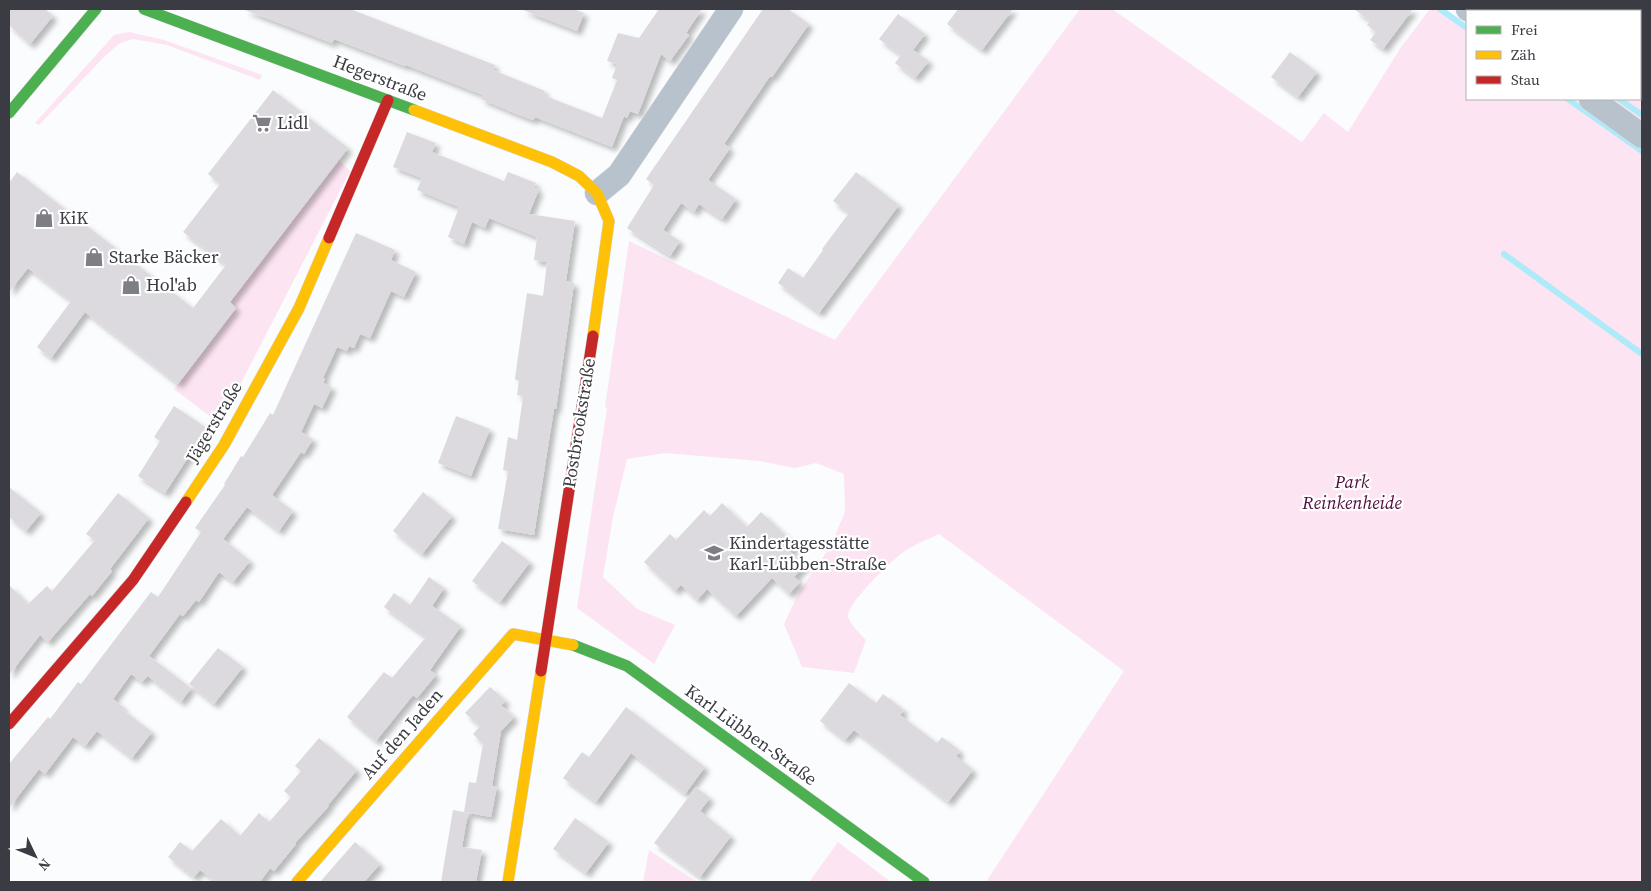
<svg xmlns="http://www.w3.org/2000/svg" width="1651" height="891" font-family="'Source Serif 4',serif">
  <defs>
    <filter id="shadow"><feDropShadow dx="4.5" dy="4.5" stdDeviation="2.5" flood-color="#0004"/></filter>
  </defs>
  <rect width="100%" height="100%" fill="#fbfcfd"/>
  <path fill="#fde4f3" d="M1080 9H1112L1302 142 1324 113 1348 132 1401 47 1430 9H1439L1467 29V99H1565L1642 154V882H986L1124 671 939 534C927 540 912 545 901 554 889 563 850 601 848 615 848 623 861 634 866 640L854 673 802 667 784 624 799 592 830 547 845 512 844 474 816 463 795 468 759 461 665 453 627 459 613 517 603 577 637 609 675 625 654 664 577 608 607 408 605 407 629 241 835 340Z
    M1485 9H1642V124L1608 99H1640V11H1488Z
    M129 32 164 40 262 75 260 80 167 45 133 39 120 43 105 56 39 125 35 123 114 35Z
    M339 160 350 171 220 424 174 389 236 308 230 302Z
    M838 842 891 882H809Z
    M649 850 697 882H643Z"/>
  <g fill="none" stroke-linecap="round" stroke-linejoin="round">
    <path stroke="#aeeaf8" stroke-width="6" d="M1440 9 1467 28
      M1493 9 1496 11
      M1568 99 1642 151
      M1619 99 1642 115
      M1504 254 1642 354"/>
  </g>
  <path fill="#dcdade" filter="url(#shadow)" d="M9 9H45L53 16 30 44 9 25Z
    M245 9H350L495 65 493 70 545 91 543 95 602 118 617 80 612 78 617 64 607 61 618 33 639 38 659 9H702L686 33 689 35 670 61 661 54 638 114 630 111 627 118 624 116 612 147 535 117 533 120 517 114 481 99 483 95 406 65 405 66 334 39 332 43 245 10Z
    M523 9H574L584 13 577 31 523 10Z
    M763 9H788L809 24 772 77 770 76 724 144 730 148 708 180 736 199 722 219 699 204 694 212 681 203 663 230 680 241 670 256 627 228 654 185 646 179Z
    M958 9H1013L982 50 947 24Z
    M1354 9H1413L1383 49 1370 40 1376 32 1367 25 1370 21Z
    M898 14 925 34 913 50 929 61 915 78 895 63 901 55 879 39Z
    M1290 52 1317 72 1298 97 1271 77Z
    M273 90 348 148 230 302 236 308 178 384 85 312 51 358 37 347 71 301 28 268 9 292V183L17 172 193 308 226 265 183 232 220 184 208 174Z
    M407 132 436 143 432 152 504 181 508 172 536 183 534 188 539 189 529 214 575 221 566 281 574 283 556 409H554L534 535 498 529 508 471 503 470 508 437 517 440 523 396 517 395 519 381 516 380 515 378 527 293 543 296 547 262 534 260 537 237 489 218 485 228 472 222 464 244 448 237 459 207 417 190 422 178 393 167Z
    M856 172 899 205 819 313 778 283 788 268 803 278 823 250 822 249 849 213 833 201Z
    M356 233 395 250 391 260 416 272 404 297 391 291 370 338 360 334 354 348 349 346 347 351 337 347 323 378 325 379 323 383 332 387 322 408 314 404 301 432 313 439 304 454 301 452 272 495 293 511 279 531 247 507 223 539 250 561 233 582 219 572 199 602 196 600 183 616 180 614 149 656 191 688 181 702 148 676 142 682 131 674 113 699 123 707 122 709 152 732 132 758 97 731 85 746 73 737 45 774 39 769 9 808V764L48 717 50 719 78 682 81 684 151 592 158 597 201 532 195 528 225 485 224 484 241 456 243 457 270 413 273 415Z
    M174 406 207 428 165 493 138 476 160 441 154 437Z
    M456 416 490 429 471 476 438 463Z
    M9 487 41 513 26 531 9 517Z
    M423 492 452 516 422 554 393 531Z
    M118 493 149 518 110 569 112 571 92 596 90 594 48 642 40 635 9 675V585L28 604 47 586 52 591 95 540 86 534Z
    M722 503 747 527 761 512 796 545 790 551 805 565 794 577 800 582 789 594 772 578 736 616 707 589 697 600 681 585 675 591 644 562 670 534 676 540 704 510 710 516Z
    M502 541 530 562 500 602 472 581Z
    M429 577 444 588 432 606 461 626 430 670 436 675 417 698 413 695 376 741 347 717 384 672 392 678 426 637 384 607 394 593 410 605Z
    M218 648 243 667 214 704 189 684Z
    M849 683 876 703 883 694 904 710 900 715 937 743 942 737 960 751 956 756 973 770 948 802 854 730 845 740 820 721Z
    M490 687 506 701 501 705 514 717 501 731 492 786H497L491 817 464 812 469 782 476 783 483 744 473 734 480 726 465 713Z
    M626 707 705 767 685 794 631 753 596 802 563 778 582 752 589 757Z
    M319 738 357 770 328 805 329 806 295 843 296 844 274 871 270 868 260 882H217L200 870 194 877 168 857 180 842 192 851 221 819 240 836 259 813 269 822 291 797 284 791 301 771 295 766Z
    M696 787 710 798 700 811 731 836 700 877 654 843Z
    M453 810 468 813 462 847 482 850 476 882H441Z
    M575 818 609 842 586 873 553 849Z
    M355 842 380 864 364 882H320Z"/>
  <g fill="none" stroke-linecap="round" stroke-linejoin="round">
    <g stroke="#d8d9dc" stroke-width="25">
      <path id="street" d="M1468 9 1472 11
        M1591 99 1642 136
        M597 193 619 175 731 9"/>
    </g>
    <g stroke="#d8d9dc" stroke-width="12">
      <path id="fast" d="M144 9 414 110
        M9 113 96 9
        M573 645 627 666 924 882"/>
    </g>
    <g stroke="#d8d9dc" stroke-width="12">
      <path id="slow" d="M414 110 552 162 579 176 597 193 609 221 593 336
        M186 502 224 445 299 308 329 238
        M297 882 513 634 573 645
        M508 882 541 671"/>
    </g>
    <g stroke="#d8d9dc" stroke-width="12">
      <path id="jam" d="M329 238 388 100
        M541 671 593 336
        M9 724 133 580 186 502"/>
    </g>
    <use href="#street" stroke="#b7c2cd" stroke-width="24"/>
    <use href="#fast" stroke="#4caf50" stroke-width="11"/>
    <use href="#slow" stroke="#ffc107" stroke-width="11"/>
    <use href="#jam" stroke="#c62828" stroke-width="11"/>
  </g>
  <defs>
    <g id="supermarket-bare" transform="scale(1.5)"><path d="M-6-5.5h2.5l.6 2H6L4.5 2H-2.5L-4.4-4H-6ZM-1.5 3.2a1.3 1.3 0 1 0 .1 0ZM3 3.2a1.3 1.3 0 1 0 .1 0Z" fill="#7e7f84" stroke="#fff" stroke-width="2.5" paint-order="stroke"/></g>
    <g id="shop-bare" transform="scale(1.5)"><path d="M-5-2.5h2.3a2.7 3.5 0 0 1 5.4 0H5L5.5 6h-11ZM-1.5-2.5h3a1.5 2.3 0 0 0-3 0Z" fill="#7e7f84" stroke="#fff" stroke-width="2.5" paint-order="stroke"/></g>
    <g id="school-bare" transform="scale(1.5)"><path d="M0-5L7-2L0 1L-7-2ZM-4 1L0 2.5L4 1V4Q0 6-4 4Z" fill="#7e7f84" stroke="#fff" stroke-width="2.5" paint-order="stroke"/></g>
  </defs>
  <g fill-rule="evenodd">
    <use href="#supermarket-bare" x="262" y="123"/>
    <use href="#shop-bare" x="44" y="218"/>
    <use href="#shop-bare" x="94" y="257"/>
    <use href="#shop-bare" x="131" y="285"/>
    <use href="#school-bare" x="714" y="553"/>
  </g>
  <g text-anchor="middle" stroke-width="4.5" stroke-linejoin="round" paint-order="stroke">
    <g font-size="18" fill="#3b3c43" stroke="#fff">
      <text transform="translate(380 78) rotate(21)" y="6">Hegerstraße</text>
      <text transform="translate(214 422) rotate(-59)" y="6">Jägerstraße</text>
      <text transform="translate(579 423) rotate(-81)" y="6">Postbrookstraße</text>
      <text transform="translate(402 734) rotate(-49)" y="6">Auf den Jaden</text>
      <text transform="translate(751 735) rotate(36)" y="6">Karl-Lübben-Straße</text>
    </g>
    <g font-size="18" fill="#3b3c43" stroke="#fff" text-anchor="start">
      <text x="277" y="129">Lidl</text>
      <text x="59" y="224">KiK</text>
      <text x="109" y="263">Starke Bäcker</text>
      <text x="146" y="291">Hol'ab</text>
      <text x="729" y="549">Kindertagesstätte<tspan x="729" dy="21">Karl-Lübben-Straße</tspan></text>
    </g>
    <g font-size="18" font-style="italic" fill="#520a3d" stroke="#fff">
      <text x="1352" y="488">Park<tspan x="1352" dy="21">Reinkenheide</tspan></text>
    </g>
  </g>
  <rect width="1651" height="891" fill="none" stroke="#3b3c43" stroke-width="20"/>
  <rect x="1466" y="10" width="175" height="90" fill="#ffffff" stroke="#b1b1b4"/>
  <rect x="1476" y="26" width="25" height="8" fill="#4caf50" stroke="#b1b1b4"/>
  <text x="1511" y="35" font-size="15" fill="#3b3c43">Frei</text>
  <rect x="1476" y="51" width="25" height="8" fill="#ffc107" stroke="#b1b1b4"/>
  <text x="1511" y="60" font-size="15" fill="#3b3c43">Zäh</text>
  <rect x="1476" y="76" width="25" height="8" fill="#c62828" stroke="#b1b1b4"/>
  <text x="1511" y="85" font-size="15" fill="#3b3c43">Stau</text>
  <g transform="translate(35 856) rotate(133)" stroke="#ffffff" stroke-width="4" paint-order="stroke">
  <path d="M0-4L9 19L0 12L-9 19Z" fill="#3b3c43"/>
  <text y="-8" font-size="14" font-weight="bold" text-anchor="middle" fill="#3b3c43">N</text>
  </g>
</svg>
